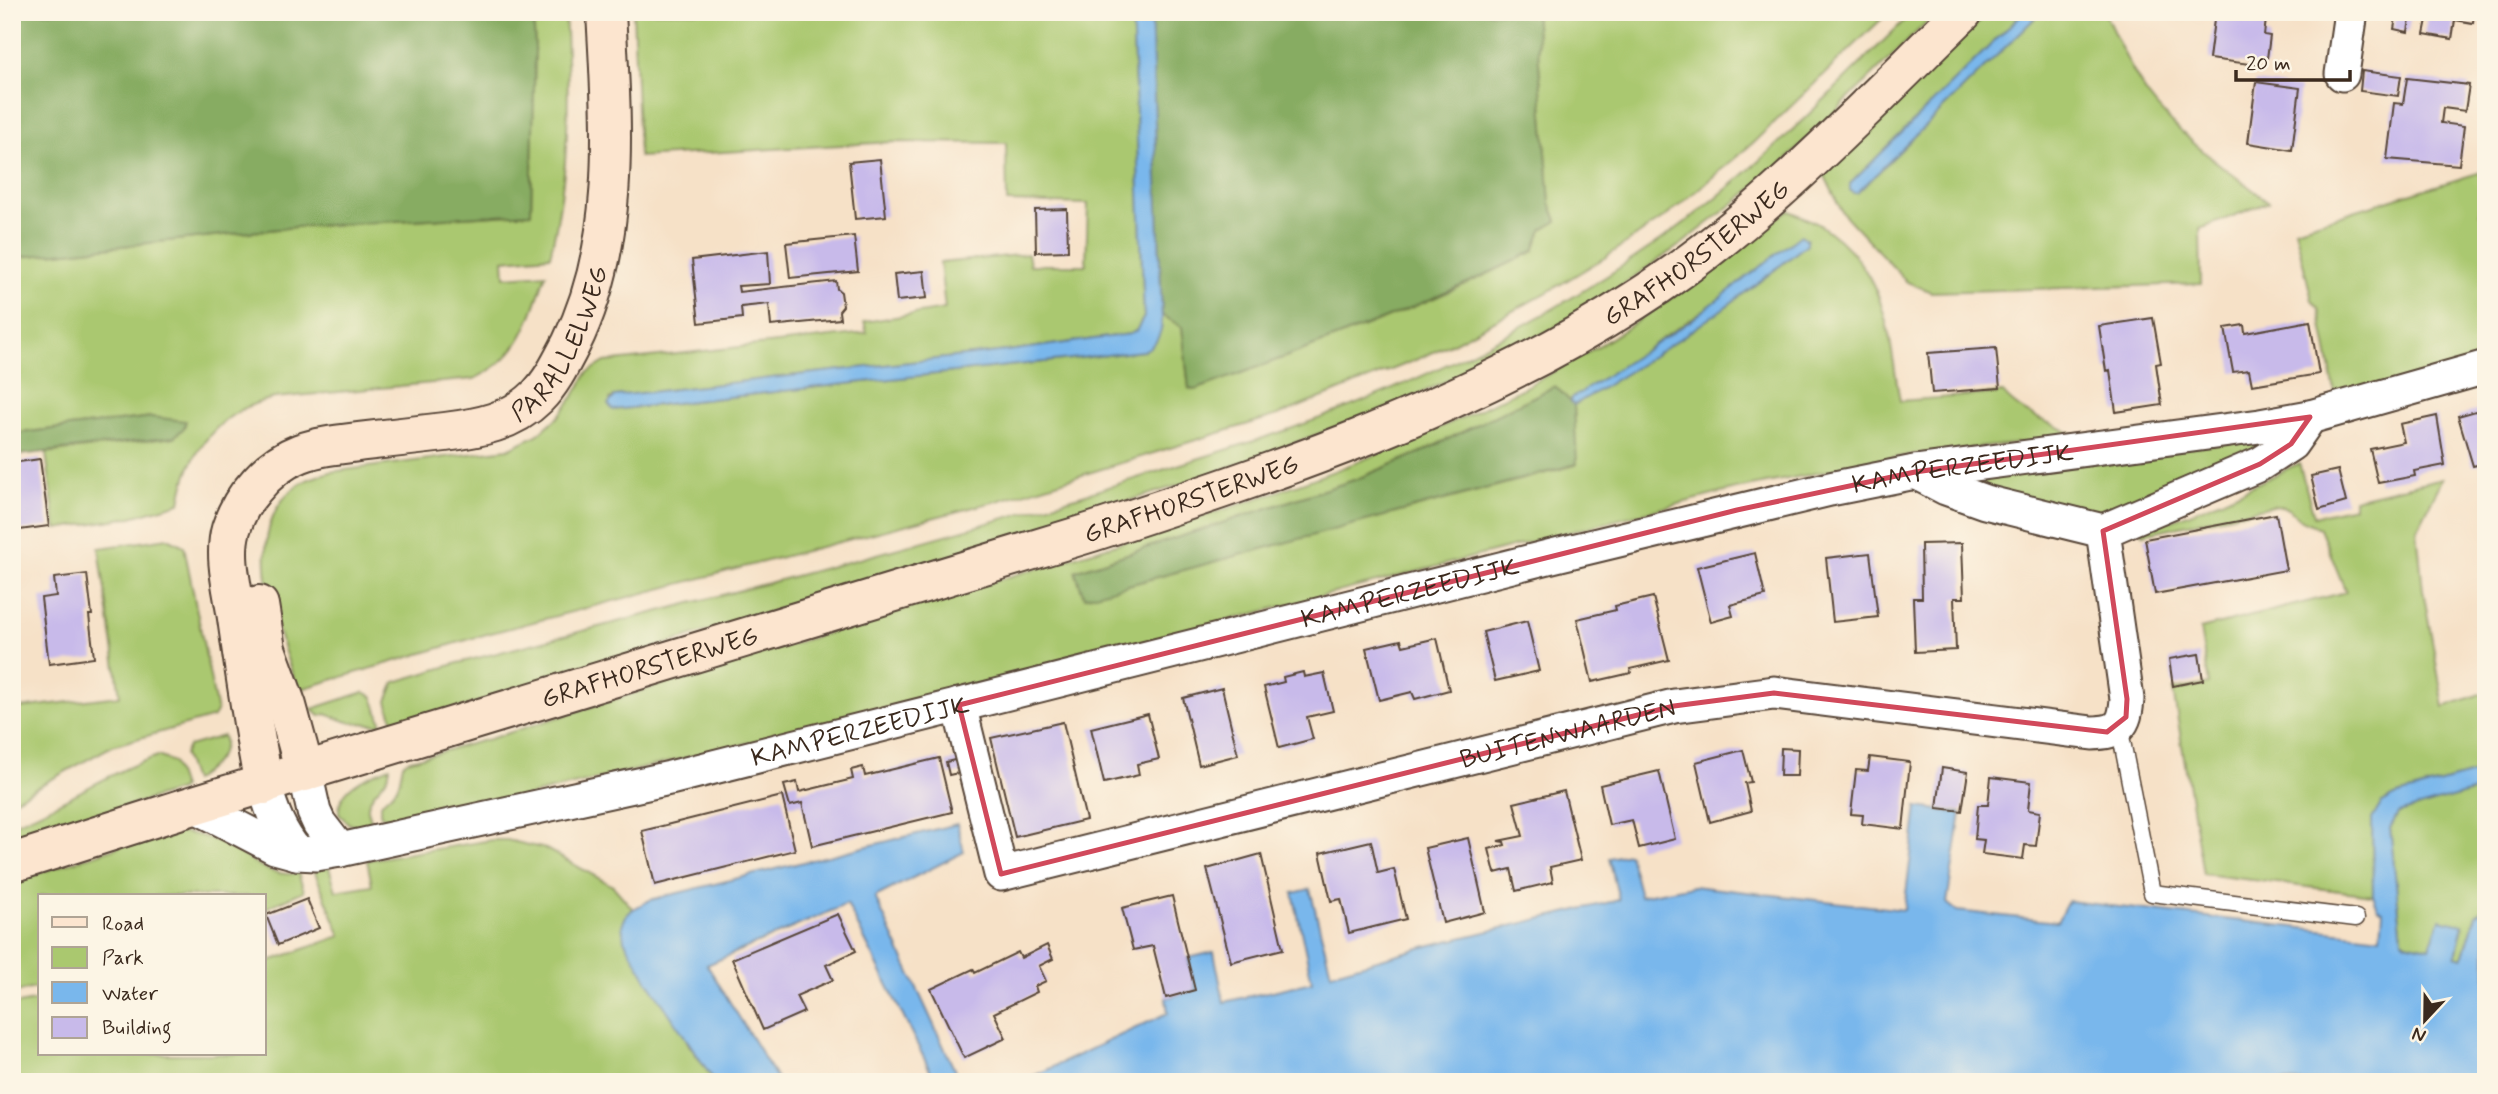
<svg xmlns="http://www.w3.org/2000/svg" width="2498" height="1094" font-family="Mynerve,sans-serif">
  <rect width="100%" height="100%" fill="#fcf5e5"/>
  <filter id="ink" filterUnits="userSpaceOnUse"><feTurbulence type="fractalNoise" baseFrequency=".0143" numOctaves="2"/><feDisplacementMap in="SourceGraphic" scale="14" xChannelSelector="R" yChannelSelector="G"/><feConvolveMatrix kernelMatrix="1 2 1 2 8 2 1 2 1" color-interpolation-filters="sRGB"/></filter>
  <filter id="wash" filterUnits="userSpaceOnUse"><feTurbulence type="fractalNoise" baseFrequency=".00686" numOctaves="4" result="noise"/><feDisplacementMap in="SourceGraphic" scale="28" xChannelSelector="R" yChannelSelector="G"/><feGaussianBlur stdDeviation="1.57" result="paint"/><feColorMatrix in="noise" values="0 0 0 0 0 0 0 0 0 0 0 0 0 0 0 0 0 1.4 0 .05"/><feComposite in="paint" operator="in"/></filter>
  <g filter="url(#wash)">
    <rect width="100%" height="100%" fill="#f6e1c7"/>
    <path fill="#aac86f" stroke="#727946" stroke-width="2" fill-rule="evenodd" d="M533 12H565C570 98 570 172 550 256L504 260 505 277 546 274C529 321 523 356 474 379L275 398C221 409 188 450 180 503L131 517 56 529 46 453 174 437 151 417 12 434V258L296 227 531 213 535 48Z
      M633 12H1132L1144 317 1136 331 1130 334 1015 350 615 396 610 399 614 410 1143 351 1161 329 1162 315 1182 327 1189 389 1195 390C1310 348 1425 307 1534 251L1542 230 1557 220 1550 203 1535 12H1889L1754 142 1669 214 1606 257 1546 293 1453 343 1411 362 1281 414 997 501 487 634 298 690C278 632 233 521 305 481 312 477 322 475 330 472L508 449 537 435 558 417 574 396 587 373 605 362 867 333 864 322 945 309 940 263 1028 254 1030 265H1086L1088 204 1007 202 1006 143 893 142 639 157Z
      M1913 12H1937L1775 171 1683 243 1599 301 1553 329 1399 404 1186 483 395 728 387 701 395 682 458 663C689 603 922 547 1150 474 1196 459 1244 445 1290 429 1412 386 1531 328 1639 255 1741 188 1826 97 1913 12Z
      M1989 12H2024L1850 184V190L1857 193 2041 12H2104C2117 39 2130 69 2147 94 2179 137 2227 170 2269 202L2200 229 2201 284 1931 292 1907 282 1842 212 1824 174Z
      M2481 172 2480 215 2486 216V358L2336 398 2319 308 2312 300 2295 229Z
      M1788 210C1800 216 1815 221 1826 229 1888 274 1888 333 1900 401L2003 393C2022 417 2053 422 2078 437L1909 455 1736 489 839 721 523 797 400 822 381 816C376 800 390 798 397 787 401 780 401 771 403 764L407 761 489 739C665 683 841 628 1018 574 1201 518 1387 464 1555 371 1638 326 1714 268 1788 210ZM1807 240V244C1733 305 1656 357 1574 405L1576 465 1084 596 1076 571 1357 479 1422 452 1554 387 1571 402 1572 398C1653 348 1728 291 1807 240Z
      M2266 437 2267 445 2106 517 1969 487 1968 479Z
      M2299 463 2314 516 2354 507V499L2443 478 2417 530 2423 590 2444 707 2486 692V770L2395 796 2381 804 2372 820 2373 895 2203 874 2173 690 2209 684 2200 629 2346 592 2320 528 2301 520 2287 508 2277 505 2143 534 2142 530C2197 513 2247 489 2299 463Z
      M168 538 184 546 217 712 214 717 112 746 12 801V709L120 696 99 548Z
      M364 692 373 697 382 725 348 722 326 714 320 716 312 709Z
      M223 736C230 754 206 772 193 781L184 755 188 746Z
      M158 756 173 762 182 788 180 790 12 841V824C63 805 106 773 158 756Z
      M390 767C389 784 370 791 368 806 367 815 374 819 370 828L349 824 339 814C337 787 369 775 390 767Z
      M2486 788V906L2476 915 2463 958 2456 957 2463 925 2429 948 2406 943 2402 939 2390 828 2398 813Z
      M174 831C192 833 206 836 223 844 250 856 266 879 298 873L304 891 264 909V896H40V987L12 993V882L151 836Z
      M492 840H507L546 849 613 886 633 909 626 916 689 1045 715 1082H12V1005L40 1000V1054H264V963L341 936 314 870 329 867 336 891 372 885 367 860Z"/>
    <path fill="#87ac62" stroke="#616b40" stroke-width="2" d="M12 12H533L535 48 531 213 296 227 12 258Z
      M1151 12H1535L1550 203 1557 221 1542 230 1534 251C1424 307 1311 348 1195 390L1189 389 1182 327 1162 315Z
      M1555 386 1574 405 1577 464 1084 597 1075 571 1357 479 1422 452Z
      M152 417 186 421 184 428 174 437 12 456V434Z"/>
    <path fill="#79b7ec" stroke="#5a7085" stroke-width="2" d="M1132 12H1151L1162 322C1161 336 1156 346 1143 351L613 410 608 404 615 396 1015 350 1130 334 1136 331 1144 317Z
      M2024 12H2041L1857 193H1853L1850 190V184Z
      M1801 235 1807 240V244C1733 305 1656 357 1574 405L1571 402 1572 398 1689 322Z
      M2486 770V788L2398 813 2390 828 2402 939 2406 943 2429 948 2440 919 2463 924 2456 956 2463 958 2476 915 2486 906V1082H1021L1168 1013 1166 998 1195 990 1188 958 1214 952 1224 1002 1312 982 1293 893 1310 889 1331 973 1431 945 1619 900 1609 858 1629 854 1640 896 1693 886 1904 910 1917 807 1961 813 1947 903 1957 911 2057 922 2068 901 2381 937 2383 911 2378 908 2373 895 2372 819 2381 804 2395 796Z
      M957 824 964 852 875 897 960 1082H936L847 904 707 965 779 1082H715L647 980 624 940 622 925 626 916 633 909 650 900Z"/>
    <g id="blocks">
      <path fill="#c8baea" d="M2215 12H2267L2264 35 2270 36 2266 66 2209 59Z
        M2397 12H2411L2408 32 2394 29Z
        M2418 12H2474L2473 23 2455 20 2452 39 2424 34 2428 15Z
        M2362 71 2401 76 2398 96 2360 91Z
        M2407 78 2469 85 2465 111 2443 108 2441 123 2464 126 2459 165 2387 159 2394 103 2403 104Z
        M2256 82 2300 88 2292 150 2248 143Z
        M880 159 886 216 855 219 849 162Z
        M1067 209 1068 251 1036 252 1035 210Z
        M854 236 858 271 790 278 786 243Z
        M768 251 770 284 738 286 739 292 836 281 837 289 841 292 843 306 839 311 840 319 771 326 769 304 741 307 742 318 699 323 692 260Z
        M924 271 927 298 897 301 894 274Z
        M2153 318 2161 363 2156 364 2162 405 2116 412 2110 370 2106 371 2099 326Z
        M2310 321 2319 374 2252 385 2249 370 2233 372 2225 328 2244 325 2245 333Z
        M1996 348 2000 388 1932 393 1928 353Z
        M2486 408V478H2485L2481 464 2473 466 2458 416Z
        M2437 416 2445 465 2414 471 2415 476 2378 483 2370 449 2404 442 2400 424Z
        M40 459 49 526 12 531V463Z
        M2338 470 2346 502 2319 510 2311 476Z
        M2276 514 2286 570 2155 594 2145 539Z
        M1962 543 1964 598H1954L1956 650 1915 652 1913 598H1922L1921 544Z
        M1755 553 1765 596 1730 605 1733 616 1711 622 1697 567Z
        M1870 553 1878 617 1833 622 1826 558Z
        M87 574 92 615H89L94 658 49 664 41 598 56 596 54 578Z
        M1653 597 1669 660 1630 669 1631 673 1592 682 1577 619 1616 610 1615 606Z
        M1527 621 1539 671 1495 681 1483 632Z
        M1437 638 1449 690 1415 699 1412 692 1379 700 1366 648 1401 640 1403 646Z
        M2199 654 2203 680 2173 686 2169 659Z
        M1303 672 1304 677 1324 673 1333 711 1307 717 1313 739 1279 748 1264 687 1284 682 1283 677Z
        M1222 688 1238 755 1199 765 1183 698Z
        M1148 714 1159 759 1137 764 1139 775 1104 783 1091 728Z
        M1063 722 1086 820 1015 837 991 738Z
        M1781 748 1798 749 1797 776H1780Z
        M1743 750 1751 782 1745 783 1751 811 1710 822 1696 762Z
        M1870 757 1910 762 1903 829 1862 824 1863 815 1851 814 1856 770 1868 771Z
        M939 758 952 812 812 846 802 803 790 806 784 785 797 782 799 792 853 779 851 770 863 767 865 776Z
        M959 759 963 772 949 775 946 762Z
        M1942 768 1968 772 1962 811 1937 808Z
        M1659 771 1675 839 1639 848 1632 820 1609 825 1600 785Z
        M1991 777 2031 782 2028 810 2040 812 2036 846 2025 845 2023 859 1982 854 1984 840 1975 839 1978 805H1988Z
        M1564 791 1581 860 1550 867 1553 882 1516 891 1511 869 1495 873 1489 849 1505 845 1504 842 1498 841 1523 836 1514 803Z
        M782 796 795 850 655 885 642 831Z
        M1468 838 1485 912 1443 923 1425 848Z
        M1371 841 1378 873 1394 869 1406 919 1349 933 1341 899 1331 901 1320 853Z
        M1261 854 1283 949 1231 962 1207 869Z
        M1172 896 1195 990 1166 998 1153 946 1133 950 1122 908Z
        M307 899 319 928 278 945 266 915Z
        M838 914 856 951 826 965 833 980 796 996 804 1012 763 1030 732 959Z
        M1047 945 1053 959 1039 966 1046 981 1035 986 1037 992 994 1013 1006 1038 964 1058 931 989 973 969 975 973 1018 952 1021 958Z"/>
    </g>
  </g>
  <g filter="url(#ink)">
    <use href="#blocks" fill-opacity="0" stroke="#574537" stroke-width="2"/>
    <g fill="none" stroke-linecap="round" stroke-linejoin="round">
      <g stroke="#574537" stroke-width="19">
        <path id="lane" d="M2119 726 2152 893 2356 918"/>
      </g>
      <g stroke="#574537" stroke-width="37">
        <g id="street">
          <path d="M2342 74 2351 12"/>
          <path d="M1915 472 1946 488 1985 502 2103 531 2260 464 2291 444 2310 417"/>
          <path id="s1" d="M959 705 1001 874 1674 706 1774 693 2092 733C2119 732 2125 726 2127 699L2103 531"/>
          <path d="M305 772 314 812 319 823 340 850"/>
          <path d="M264 785C272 811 279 832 297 853"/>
          <path id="s2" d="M194 805 275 847 297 853 316 854 340 850 670 778 1552 556 1830 489 1915 472 2260 426 2310 417 2486 367"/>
        </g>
      </g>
      <g stroke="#574537" stroke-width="42">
        <g id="secondary">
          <path d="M259 605 266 649 287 706 305 772"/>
          <path id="s3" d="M264 785C253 729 245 674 237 618 233 591 223 556 231 529 236 513 243 500 254 488 286 448 319 447 366 441 392 438 419 435 445 432 478 428 512 422 537 397 552 382 561 363 571 344 622 242 612 123 606 12"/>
          <path id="s4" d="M12 863 194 805 1092 532C1279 471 1467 408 1634 301 1758 223 1859 113 1963 12"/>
        </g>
      </g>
      <use href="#lane" stroke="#fff" stroke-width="16"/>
      <use href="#street" stroke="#fff" stroke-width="33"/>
      <use href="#secondary" stroke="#fce5cf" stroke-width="38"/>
    </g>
  </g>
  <path fill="none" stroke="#d1495b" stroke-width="5" stroke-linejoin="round" d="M2310 417 2291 444 2260 464 2103 531 2127 699 2126 717 2107 732 1774 693 1674 706 1001 874 959 705 1737 510 1915 472Z"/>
  <g text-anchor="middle" stroke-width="5" stroke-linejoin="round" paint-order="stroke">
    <g font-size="26" fill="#3b2a1e" stroke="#fcf5e5">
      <text dy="9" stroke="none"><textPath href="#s4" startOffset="1799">GRAFHORSTERWEG</textPath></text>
      <text dy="9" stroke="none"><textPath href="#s3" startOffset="670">PARALLELWEG</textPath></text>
      <text dy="9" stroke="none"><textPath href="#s2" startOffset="1825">KAMPERZEEDIJK</textPath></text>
      <text dy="9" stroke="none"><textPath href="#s4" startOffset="1234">GRAFHORSTERWEG</textPath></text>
      <text dy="9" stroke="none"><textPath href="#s2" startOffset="1258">KAMPERZEEDIJK</textPath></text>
      <text dy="9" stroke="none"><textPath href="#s4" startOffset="667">GRAFHORSTERWEG</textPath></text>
      <text dy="9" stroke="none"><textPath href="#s2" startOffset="691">KAMPERZEEDIJK</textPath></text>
      <text dy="9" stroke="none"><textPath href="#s1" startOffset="758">BUITENWAARDEN</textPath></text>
    </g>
  </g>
  <rect width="2498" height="1094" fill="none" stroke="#fcf5e5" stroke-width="42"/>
  <rect x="38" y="894" width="228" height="161" fill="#fcf5e5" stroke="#afa495" stroke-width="2"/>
  <rect x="52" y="917" width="35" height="10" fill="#fce5cf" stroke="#afa495" stroke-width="2"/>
  <text x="102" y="930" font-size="21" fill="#3b2a1e">Road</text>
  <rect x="52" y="947" width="35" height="21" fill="#aac86f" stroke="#afa495" stroke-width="2"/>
  <text x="102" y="964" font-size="21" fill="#3b2a1e">Park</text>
  <rect x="52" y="982" width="35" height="21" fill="#79b7ec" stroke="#afa495" stroke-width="2"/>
  <text x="102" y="1000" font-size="21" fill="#3b2a1e">Water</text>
  <rect x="52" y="1017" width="35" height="21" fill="#c8baea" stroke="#afa495" stroke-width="2"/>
  <text x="102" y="1034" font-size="21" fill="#3b2a1e">Building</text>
  <g transform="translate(2425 1020) rotate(202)" stroke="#fcf5e5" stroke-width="5" paint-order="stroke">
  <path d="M0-5L12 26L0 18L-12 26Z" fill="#3b2a1e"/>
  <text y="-10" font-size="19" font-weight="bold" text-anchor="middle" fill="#3b2a1e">N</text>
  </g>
  <path d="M2236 70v10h114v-10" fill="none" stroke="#3b2a1e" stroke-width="3.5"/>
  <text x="2246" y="70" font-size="21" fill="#3b2a1e" stroke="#fcf5e5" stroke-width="5" paint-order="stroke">20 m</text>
</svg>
